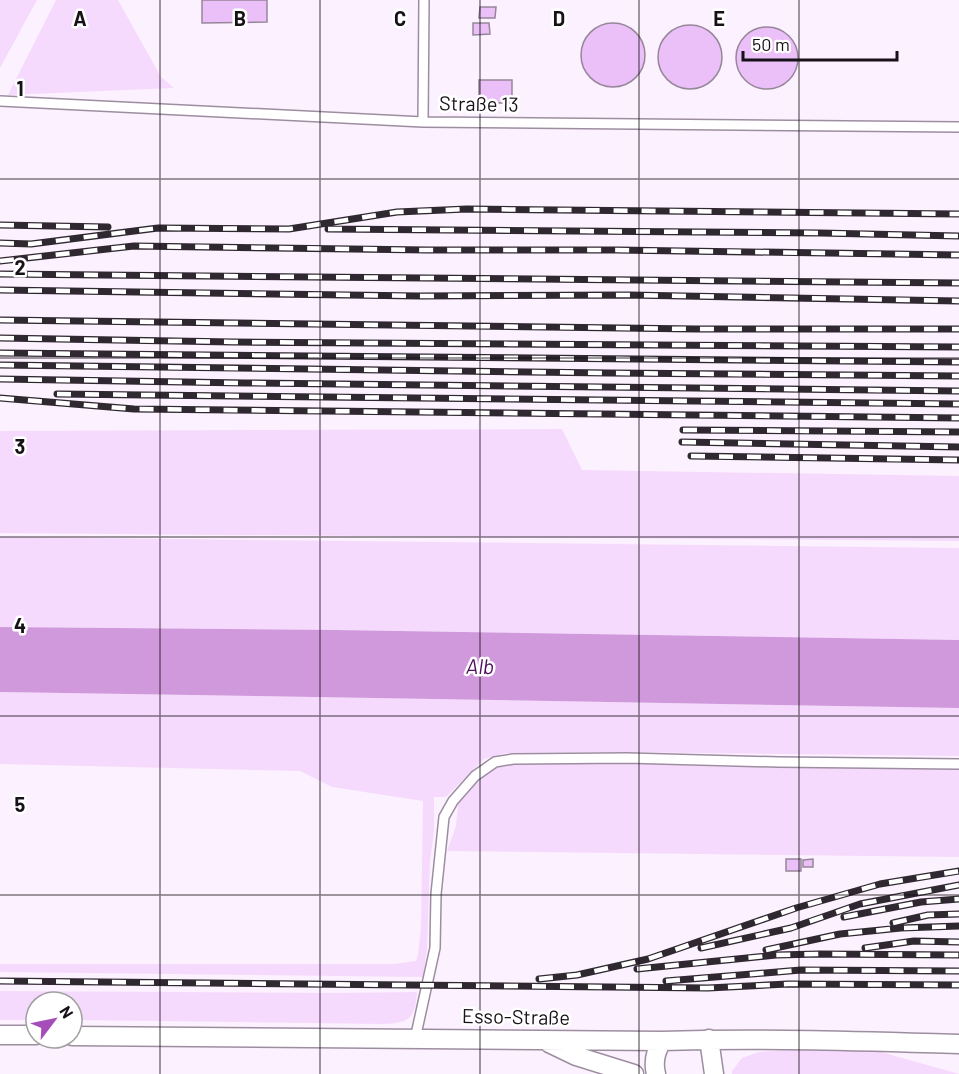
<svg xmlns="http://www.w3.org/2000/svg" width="959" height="1074" font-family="Barlow,sans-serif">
  <rect width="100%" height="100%" fill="#fcf1fe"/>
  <path fill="#f6dafd" d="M0 0H37L0 68Z
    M56 0H118L161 77 174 88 8 95Z
    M562 429 582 470 959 476V541L0 533V431Z
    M0 537 959 548V640L336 630 0 627Z
    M0 692 255 696 959 708V756L615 752 506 753 484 759 446 797H434V831L430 861 427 949 423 977 0 972V964H394L416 961 418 955 421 928 423 801 332 787 300 771 0 764Z
    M543 760 725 767 959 769V857L447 851 456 826 458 804 464 792 478 780 495 768 511 763Z
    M0 991 336 993 417 992C415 1020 409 1023 382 1024L72 1020V1002H36V1020H0Z
    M860 1046 959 1074H732V1071L742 1058 759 1052Z"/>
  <path fill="#cf99dc" d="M0 627 336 630 959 640V708L255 696 0 692Z"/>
  <path fill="#ebbff7" stroke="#96869a" stroke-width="1.5" d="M202 0H267V22L202 23Z
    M480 7H496L495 18H479Z
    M581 55a32 32 0 1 1 64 0a32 32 0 1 1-64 0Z
    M473 23H489L490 34 473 35Z
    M658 57a32 32 0 1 1 64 0a32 32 0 1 1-64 0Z
    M736 58a31 31 0 1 1 62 0a31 31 0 1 1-62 0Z
    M479 80H512V103H479Z
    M786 859H801V871H786Z
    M813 859V867H803V860Z"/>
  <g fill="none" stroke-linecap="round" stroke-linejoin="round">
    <g stroke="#9d8da1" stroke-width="12">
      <path id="service" d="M0 101 423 122 959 127
        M423 122 424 0
        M415 1039 435 948 436 894 444 817 453 801 475 776 495 762 513 759 627 758 778 762 959 764"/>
    </g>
    <g stroke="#9d8da1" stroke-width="21">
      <path id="minor" d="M0 1035H36
        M72 1036 662 1041C761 1038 860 1041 959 1044
        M709 1039 714 1074
        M549 1043 576 1056 634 1074
        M656 1074C653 1062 655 1052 662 1041"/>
    </g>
    <use href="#service" stroke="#fff" stroke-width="9"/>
    <use href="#minor" stroke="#fff" stroke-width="18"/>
    <g stroke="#2f2830" stroke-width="7">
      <path id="rail" d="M0 225 108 227
        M328 229 820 233 959 236
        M0 243 31 244 158 228 289 229 397 212 467 209 959 214
        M0 261 134 246 428 250H617L959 255
        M0 274 959 283
        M0 290 420 296 629 295 959 301
        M0 320 696 329H959
        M0 338 233 342 959 347
        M0 353 959 362
        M0 365 609 373 959 376
        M0 379 245 383 959 391
        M57 394 959 404
        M0 398 134 409 959 418
        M683 430 959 432
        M682 442 959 447
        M691 456 959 460
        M844 917 921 902 959 899
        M893 923 928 915 959 914
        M701 948 791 928 860 904 959 885
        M865 948 914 941 959 942
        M766 950 840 934 901 928 959 926
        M637 969 776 955 820 954 959 955
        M539 979 577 975 648 959 796 908 880 884 959 871
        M0 981 708 988 788 984 959 985
        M666 981 801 970 959 971"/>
    </g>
    <use href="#rail" stroke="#fff" stroke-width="4.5" stroke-dasharray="14" stroke-linecap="butt"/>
  </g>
  <path fill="none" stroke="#171118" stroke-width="1.5" stroke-opacity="0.55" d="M160 0V1074M320 0V1074M480 0V1074M639 0V1074M799 0V1074M0 179H959M0 358H959M0 537H959M0 716H959M0 895H959"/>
  <g text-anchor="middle" stroke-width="5" stroke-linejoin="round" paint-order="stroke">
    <g font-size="20" fill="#171118" stroke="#fff">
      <text transform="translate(479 104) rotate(1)" y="7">Straße 13</text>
      <text transform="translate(516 1017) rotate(1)" y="7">Esso-Straße</text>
    </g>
    <g font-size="21" font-style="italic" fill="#520f61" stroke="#fff">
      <text transform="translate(480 667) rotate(1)" y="7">Alb</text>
    </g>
  </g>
  <g font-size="20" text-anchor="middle" font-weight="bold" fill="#171118" stroke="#fff" stroke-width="5" stroke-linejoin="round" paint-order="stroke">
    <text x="80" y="26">A</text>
    <text x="240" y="26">B</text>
    <text x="400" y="26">C</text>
    <text x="559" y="26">D</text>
    <text x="719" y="26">E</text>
    <text x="20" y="96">1</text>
    <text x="20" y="275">2</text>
    <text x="20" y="454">3</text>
    <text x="20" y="633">4</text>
    <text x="20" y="812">5</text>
  </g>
  <g transform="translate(54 1020) rotate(58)"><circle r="28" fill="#ffffff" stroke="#a2a0a3" stroke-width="1.5"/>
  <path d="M0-4.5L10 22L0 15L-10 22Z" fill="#a54eba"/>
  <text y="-9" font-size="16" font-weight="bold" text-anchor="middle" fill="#171118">N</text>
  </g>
  <path d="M743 51v9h154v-9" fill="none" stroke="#171118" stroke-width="3"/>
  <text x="752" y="51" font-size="18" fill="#171118" stroke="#ffffff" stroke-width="4.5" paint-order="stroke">50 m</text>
</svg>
